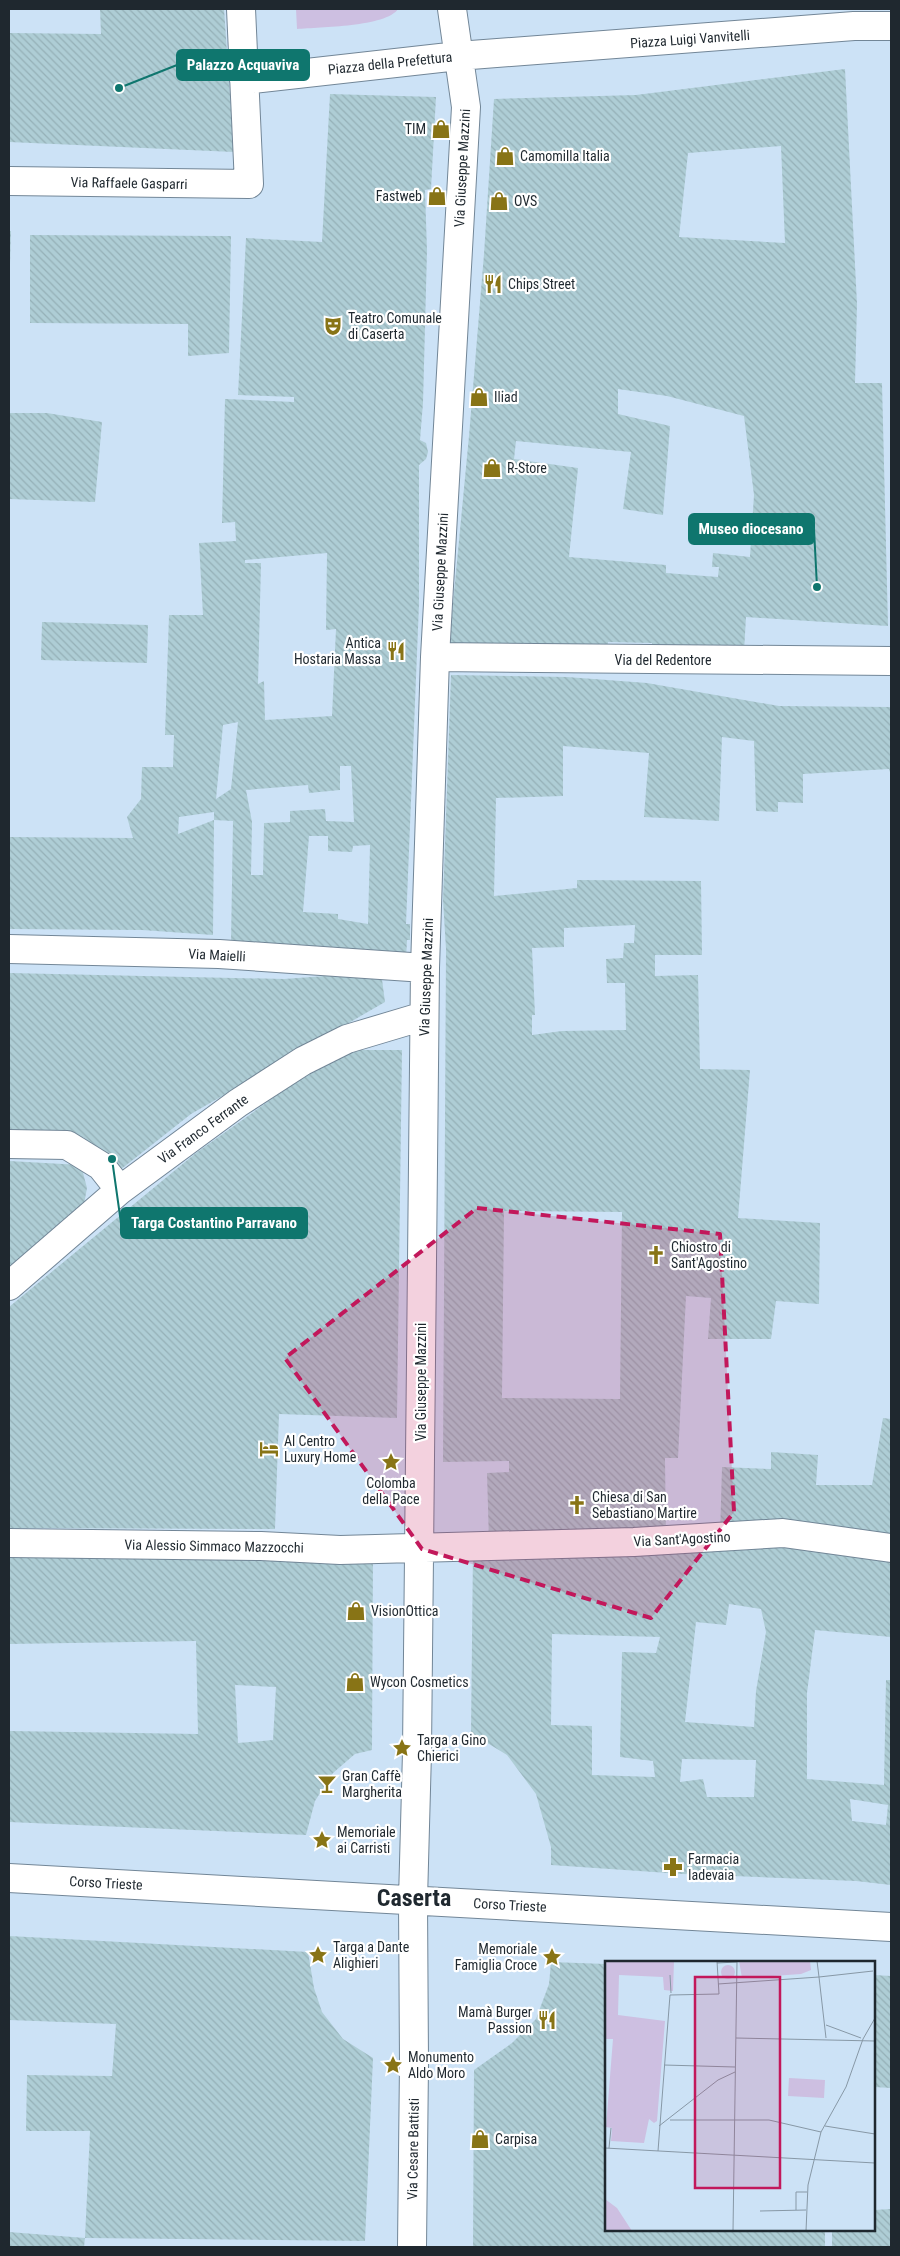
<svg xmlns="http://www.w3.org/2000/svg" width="900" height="2256" font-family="'Roboto Condensed',sans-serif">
  <defs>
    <pattern id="building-back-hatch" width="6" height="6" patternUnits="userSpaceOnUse" patternTransform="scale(1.25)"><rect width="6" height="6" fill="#aecdd5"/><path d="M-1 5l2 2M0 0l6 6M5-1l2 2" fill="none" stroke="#95b0b7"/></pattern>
  </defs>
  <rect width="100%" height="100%" fill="#cce2f6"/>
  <path fill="#cdbfe1" d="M296 9H398C386 27 320 27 297 29Z"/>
  <path fill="url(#building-back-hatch)" fill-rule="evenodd" d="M100 9H224L234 152 9 142V33L101 34Z
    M845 69 857 304 855 383H882L888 626 746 617 744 652 652 653V643L608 642V650L449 645 469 436 484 254 494 99 636 95ZM781 146 785 243 679 237 688 153ZM618 389 667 396 744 416 754 495 750 557 713 553 712 567H719L718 577 666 573V565L569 557 578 468 514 459 516 441 631 452 623 509 663 515 670 426 618 414Z
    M330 94 436 97 431 189 425 190 427 251 423 403 420 440 426 443 428 452 426 459 419 465V604L406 924H410V940H407L406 960 231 943 233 821 214 820 213 935 142 930 9 929V837L133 838 127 817 141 799 142 767H173L174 735H165L169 615H203L199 543 236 541 235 522 222 523 225 399 294 402V397L238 395 246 238 322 242ZM327 553 326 630 336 629 332 716 265 720 264 681 258 684 261 563H245V560ZM238 722 231 789 216 799 223 725ZM340 766H351L354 822 326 821 325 809 290 811V822L264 823 263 875H251L252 822 246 790 308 785 309 793 340 790ZM214 812V820L178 834 179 817ZM309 836H328V851L352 852 353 846 370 845 368 924 338 919V914L303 912Z
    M9 231H11L10 265H9Z
    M30 235 231 236 229 353 188 356V324L30 323Z
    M9 413H47L102 422 95 502 9 499Z
    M42 622 148 625 147 663 41 660Z
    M451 675 567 677 647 683 779 706 891 707V776L889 769 803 774V803L778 802V812L756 811 754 741 722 737 719 821 644 817 649 753 563 746V796L496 798 494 896 577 888V880L701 881 702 955H655V976L698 975 700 1069 750 1070 738 1218 820 1223 819 1304 776 1301 771 1339H708L711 1298 686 1296 678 1458H665L666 1538 489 1542 487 1473 509 1472V1461L443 1462 446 949 443 900ZM635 925 634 943H624L623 958 606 959 607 983H625L626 1030 562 1031 532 1035V1015H535L532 948 564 947V928ZM504 1211 622 1212 620 1399 502 1398Z
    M381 972 385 1002 191 1114 120 1170 83 1137 9 1132V973L284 979Z
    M355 1050H402L397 1418 279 1414 275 1529 9 1528V1307L196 1153 287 1088 333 1060Z
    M9 1161 81 1165 87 1188 82 1215 9 1275Z
    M883 1418 891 1419V1637L815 1630 807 1693V1779L884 1785 886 1680H891V1885L856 1881 683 1874 551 1865V1847L536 1794 507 1755 471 1733 473 1550 720 1537 722 1467 771 1469V1452L818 1455 816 1485H872ZM729 1604 761 1609 766 1632 756 1691 754 1727 685 1722 696 1622 726 1625ZM552 1634 660 1637 656 1653 622 1652 620 1757 653 1761 655 1777 592 1775V1726L551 1725ZM682 1759 756 1760 754 1797H707L703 1779 680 1782ZM850 1799 888 1805 886 1825 852 1821Z
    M373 1555 372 1750 355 1754 333 1773 315 1801 306 1835 9 1822V1731L198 1734 196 1641 9 1644V1557L275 1559ZM235 1685 276 1687 273 1740 238 1743Z
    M9 1936 308 1952 314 1988 322 2012 343 2039 373 2058 365 2241 85 2238 90 2131H26L27 2075 112 2076 116 2024 9 2020Z
    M551 1962 606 1964V2230H825V2247H473L474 2070 512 2043 536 2019 549 1984Z
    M874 1975 891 1976V2088L874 2087Z
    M891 2209V2247H832V2230H874V2210Z
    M9 2232 85 2238 84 2247H9Z"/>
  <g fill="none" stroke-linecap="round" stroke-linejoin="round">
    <g stroke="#728697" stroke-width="30">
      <path id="street" d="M244 80 458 56 854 26H891
        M9 181 249 184 241 9
        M435 657 891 661
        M9 949 219 954 425 968
        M9 1144 67 1145 101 1166 120 1190
        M9 1286 120 1190 238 1103 303 1061 347 1039 424 1016
        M9 1543 261 1546 340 1550 634 1542 783 1533 891 1548
        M9 1878 891 1927
        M412 2247 414 2063 413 1900 417 1752 425 968 435 657 466 107 452 9"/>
    </g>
    <use href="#street" stroke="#fff" stroke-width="28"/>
  </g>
  <path fill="#c2185b" fill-opacity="0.2" stroke="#c2185b" stroke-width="4" stroke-dasharray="10 6" stroke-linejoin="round" d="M477 1208 720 1234 734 1512 651 1618 422 1549 285 1358Z"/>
  <defs>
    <g id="shop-bare" transform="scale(1.5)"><path d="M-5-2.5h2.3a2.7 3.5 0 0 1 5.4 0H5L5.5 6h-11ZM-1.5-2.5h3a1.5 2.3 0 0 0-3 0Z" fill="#887416" stroke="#fff" stroke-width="2.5" paint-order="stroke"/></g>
    <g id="restaurant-bare" transform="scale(1.5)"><path d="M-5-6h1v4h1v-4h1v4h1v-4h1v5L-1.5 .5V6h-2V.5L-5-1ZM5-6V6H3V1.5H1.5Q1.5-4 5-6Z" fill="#887416" stroke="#fff" stroke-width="2.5" paint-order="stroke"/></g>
    <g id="theatre-bare" transform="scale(1.5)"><path d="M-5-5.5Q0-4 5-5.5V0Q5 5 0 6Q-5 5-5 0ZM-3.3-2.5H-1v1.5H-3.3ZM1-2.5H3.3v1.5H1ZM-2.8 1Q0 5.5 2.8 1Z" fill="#887416" stroke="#fff" stroke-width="2.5" paint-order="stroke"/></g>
    <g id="church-bare" transform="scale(1.5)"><path d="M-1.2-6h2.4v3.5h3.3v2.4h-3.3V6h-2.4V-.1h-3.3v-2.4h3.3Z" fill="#887416" stroke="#fff" stroke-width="2.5" paint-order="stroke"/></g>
    <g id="hotel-bare" transform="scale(1.5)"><path d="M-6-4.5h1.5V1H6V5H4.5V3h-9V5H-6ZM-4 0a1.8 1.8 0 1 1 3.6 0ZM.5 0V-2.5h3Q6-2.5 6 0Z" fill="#887416" stroke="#fff" stroke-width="2.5" paint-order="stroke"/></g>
    <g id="sight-bare" transform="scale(1.5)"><path d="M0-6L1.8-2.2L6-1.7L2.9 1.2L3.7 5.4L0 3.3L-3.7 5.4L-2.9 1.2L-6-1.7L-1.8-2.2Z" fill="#887416" stroke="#fff" stroke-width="2.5" paint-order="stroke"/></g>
    <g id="bar-bare" transform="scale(1.5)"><path d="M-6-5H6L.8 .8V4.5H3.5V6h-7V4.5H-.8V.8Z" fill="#887416" stroke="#fff" stroke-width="2.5" paint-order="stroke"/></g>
    <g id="pharmacy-bare" transform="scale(1.5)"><path d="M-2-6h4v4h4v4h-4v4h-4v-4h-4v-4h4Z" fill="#887416" stroke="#fff" stroke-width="2.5" paint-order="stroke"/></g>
  </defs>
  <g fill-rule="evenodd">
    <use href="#shop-bare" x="441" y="129"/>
    <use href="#shop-bare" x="505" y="156"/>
    <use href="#shop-bare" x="437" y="196"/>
    <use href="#shop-bare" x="499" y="201"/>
    <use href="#restaurant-bare" x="493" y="284"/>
    <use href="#theatre-bare" x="333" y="326"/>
    <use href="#shop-bare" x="479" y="397"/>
    <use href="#shop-bare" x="492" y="468"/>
    <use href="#restaurant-bare" x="396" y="651"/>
    <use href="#church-bare" x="656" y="1255"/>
    <use href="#hotel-bare" x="269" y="1449"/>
    <use href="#sight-bare" x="391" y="1462"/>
    <use href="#church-bare" x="577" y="1505"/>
    <use href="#shop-bare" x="356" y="1611"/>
    <use href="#shop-bare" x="355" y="1682"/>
    <use href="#sight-bare" x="402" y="1748"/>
    <use href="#bar-bare" x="327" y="1784"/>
    <use href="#sight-bare" x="322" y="1840"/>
    <use href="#pharmacy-bare" x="673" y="1867"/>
    <use href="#sight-bare" x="318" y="1955"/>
    <use href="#sight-bare" x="552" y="1957"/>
    <use href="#restaurant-bare" x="547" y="2020"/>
    <use href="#sight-bare" x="393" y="2065"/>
    <use href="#shop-bare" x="480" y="2139"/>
  </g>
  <g text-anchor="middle" stroke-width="4.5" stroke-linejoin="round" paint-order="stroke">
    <g font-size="14" fill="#1f282f" stroke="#fff">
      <text transform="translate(690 39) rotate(-4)" y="5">Piazza Luigi Vanvitelli</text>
      <text transform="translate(390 63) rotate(-6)" y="5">Piazza della Prefettura</text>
      <text transform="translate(462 168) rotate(-87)" y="5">Via Giuseppe Mazzini</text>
      <text transform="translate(129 183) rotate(1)" y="5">Via Raffaele Gasparri</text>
      <text transform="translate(440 572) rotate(-87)" y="5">Via Giuseppe Mazzini</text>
      <text x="663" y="665">Via del Redentore</text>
      <text transform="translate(217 955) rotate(3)" y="5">Via Maielli</text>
      <text transform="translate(426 977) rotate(-88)" y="5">Via Giuseppe Mazzini</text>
      <text transform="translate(203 1129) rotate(-36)" y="5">Via Franco Ferrante</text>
      <text transform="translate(421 1382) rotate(-90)" y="5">Via Giuseppe Mazzini</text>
      <text transform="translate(682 1539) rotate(-3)" y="5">Via Sant'Agostino</text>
      <text transform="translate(214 1546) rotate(1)" y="5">Via Alessio Simmaco Mazzocchi</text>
      <text transform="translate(106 1883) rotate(3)" y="5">Corso Trieste</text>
      <text transform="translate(510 1905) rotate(3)" y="5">Corso Trieste</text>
      <text transform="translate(413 2149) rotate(-89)" y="5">Via Cesare Battisti</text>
    </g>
    <g font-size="14" fill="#1f282f" stroke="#fff" text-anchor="start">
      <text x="426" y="134" text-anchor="end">TIM</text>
      <text x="520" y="161">Camomilla Italia</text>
      <text x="422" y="201" text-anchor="end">Fastweb</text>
      <text x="514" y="206">OVS</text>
      <text x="508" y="289">Chips Street</text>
      <text x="348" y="323">Teatro Comunale<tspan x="348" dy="16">di Caserta</tspan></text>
      <text x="494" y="402">Iliad</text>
      <text x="507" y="473">R-Store</text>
      <text x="381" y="648" text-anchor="end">Antica<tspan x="381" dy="16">Hostaria Massa</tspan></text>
      <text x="671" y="1252">Chiostro di<tspan x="671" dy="16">Sant'Agostino</tspan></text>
      <text x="284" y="1446">Al Centro<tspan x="284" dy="16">Luxury Home</tspan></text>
      <text x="391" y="1488" text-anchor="middle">Colomba<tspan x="391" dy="16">della Pace</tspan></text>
      <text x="592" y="1502">Chiesa di San<tspan x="592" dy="16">Sebastiano Martire</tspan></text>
      <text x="371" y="1616">VisionOttica</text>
      <text x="370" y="1687">Wycon Cosmetics</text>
      <text x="417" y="1745">Targa a Gino<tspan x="417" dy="16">Chierici</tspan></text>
      <text x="342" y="1781">Gran Caffè<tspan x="342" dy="16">Margherita</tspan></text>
      <text x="337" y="1837">Memoriale<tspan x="337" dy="16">ai Carristi</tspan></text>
      <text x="688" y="1864">Farmacia<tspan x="688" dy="16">Iadevaia</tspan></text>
      <text x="333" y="1952">Targa a Dante<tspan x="333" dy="16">Alighieri</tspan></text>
      <text x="537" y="1954" text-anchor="end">Memoriale<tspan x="537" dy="16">Famiglia Croce</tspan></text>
      <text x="532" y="2017" text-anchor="end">Mamà Burger<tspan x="532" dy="16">Passion</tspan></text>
      <text x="408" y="2062">Monumento<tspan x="408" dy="16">Aldo Moro</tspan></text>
      <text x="495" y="2144">Carpisa</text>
    </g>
    <g font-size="24" font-weight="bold" fill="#1f282f" stroke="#fff">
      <text x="414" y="1906">Caserta</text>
    </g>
  </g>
  <g transform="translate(605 1961)">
    <rect width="270" height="270" fill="#cce2f6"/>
    <path d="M0 0H69L68 30 59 29 58 16 14 14 13 54 60 60 52 160 49 162 44 158 39 182 6 180 7 167 1 166 8 78H0ZM134 0H205L206 9 196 13 137 17ZM116 11a7 7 0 1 1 14 0a7 7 0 1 1-14 0ZM184 117 220 119 219 137 183 135ZM0 238 12 247 27 270H0Z" fill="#cdbfe1"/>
    <path fill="none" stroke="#8798a6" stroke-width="1" d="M112 2 132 1M65 14 66 32M113 23 214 16 212 0M221 64 256 77M131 77 270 80M221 77 214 16 268 10M59 104 130 106M65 159H164L216 171M54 165 113 119 130 111M220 165 270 173M0 187 270 202M4 187 6 167M53 190 65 34 114 33 112 0M191 249V231H202M155 250 201 249M128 270 132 0M201 270 203 224 216 171 241 126 258 78 270 57"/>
    <path fill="#c2185b" fill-opacity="0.15" stroke="#c2185b" stroke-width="2.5" d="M90 16H175V227H90Z"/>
    <rect width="270" height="270" fill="none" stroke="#1f282f" stroke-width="2.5"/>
  </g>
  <path fill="none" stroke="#0f766e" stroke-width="2" d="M119 88L177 65M817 587L814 529M112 1159L121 1223"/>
  <g fill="#0f766e" stroke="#fff" stroke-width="2">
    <circle cx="119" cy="88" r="5"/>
    <circle cx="817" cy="587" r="5"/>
    <circle cx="112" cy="1159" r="5"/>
  </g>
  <g fill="#0f766e" stroke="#0f766e" stroke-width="2">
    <rect x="177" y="50" width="132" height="30" rx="5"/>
    <rect x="689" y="514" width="125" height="30" rx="5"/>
    <rect x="121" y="1208" width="186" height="30" rx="5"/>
  </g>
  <g font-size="15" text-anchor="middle" font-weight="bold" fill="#fff">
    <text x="243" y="70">Palazzo Acquaviva</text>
    <text x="751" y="534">Museo diocesano</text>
    <text x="214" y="1228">Targa Costantino Parravano</text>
  </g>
  <rect width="900" height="2256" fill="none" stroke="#1f282f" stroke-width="20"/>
</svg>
